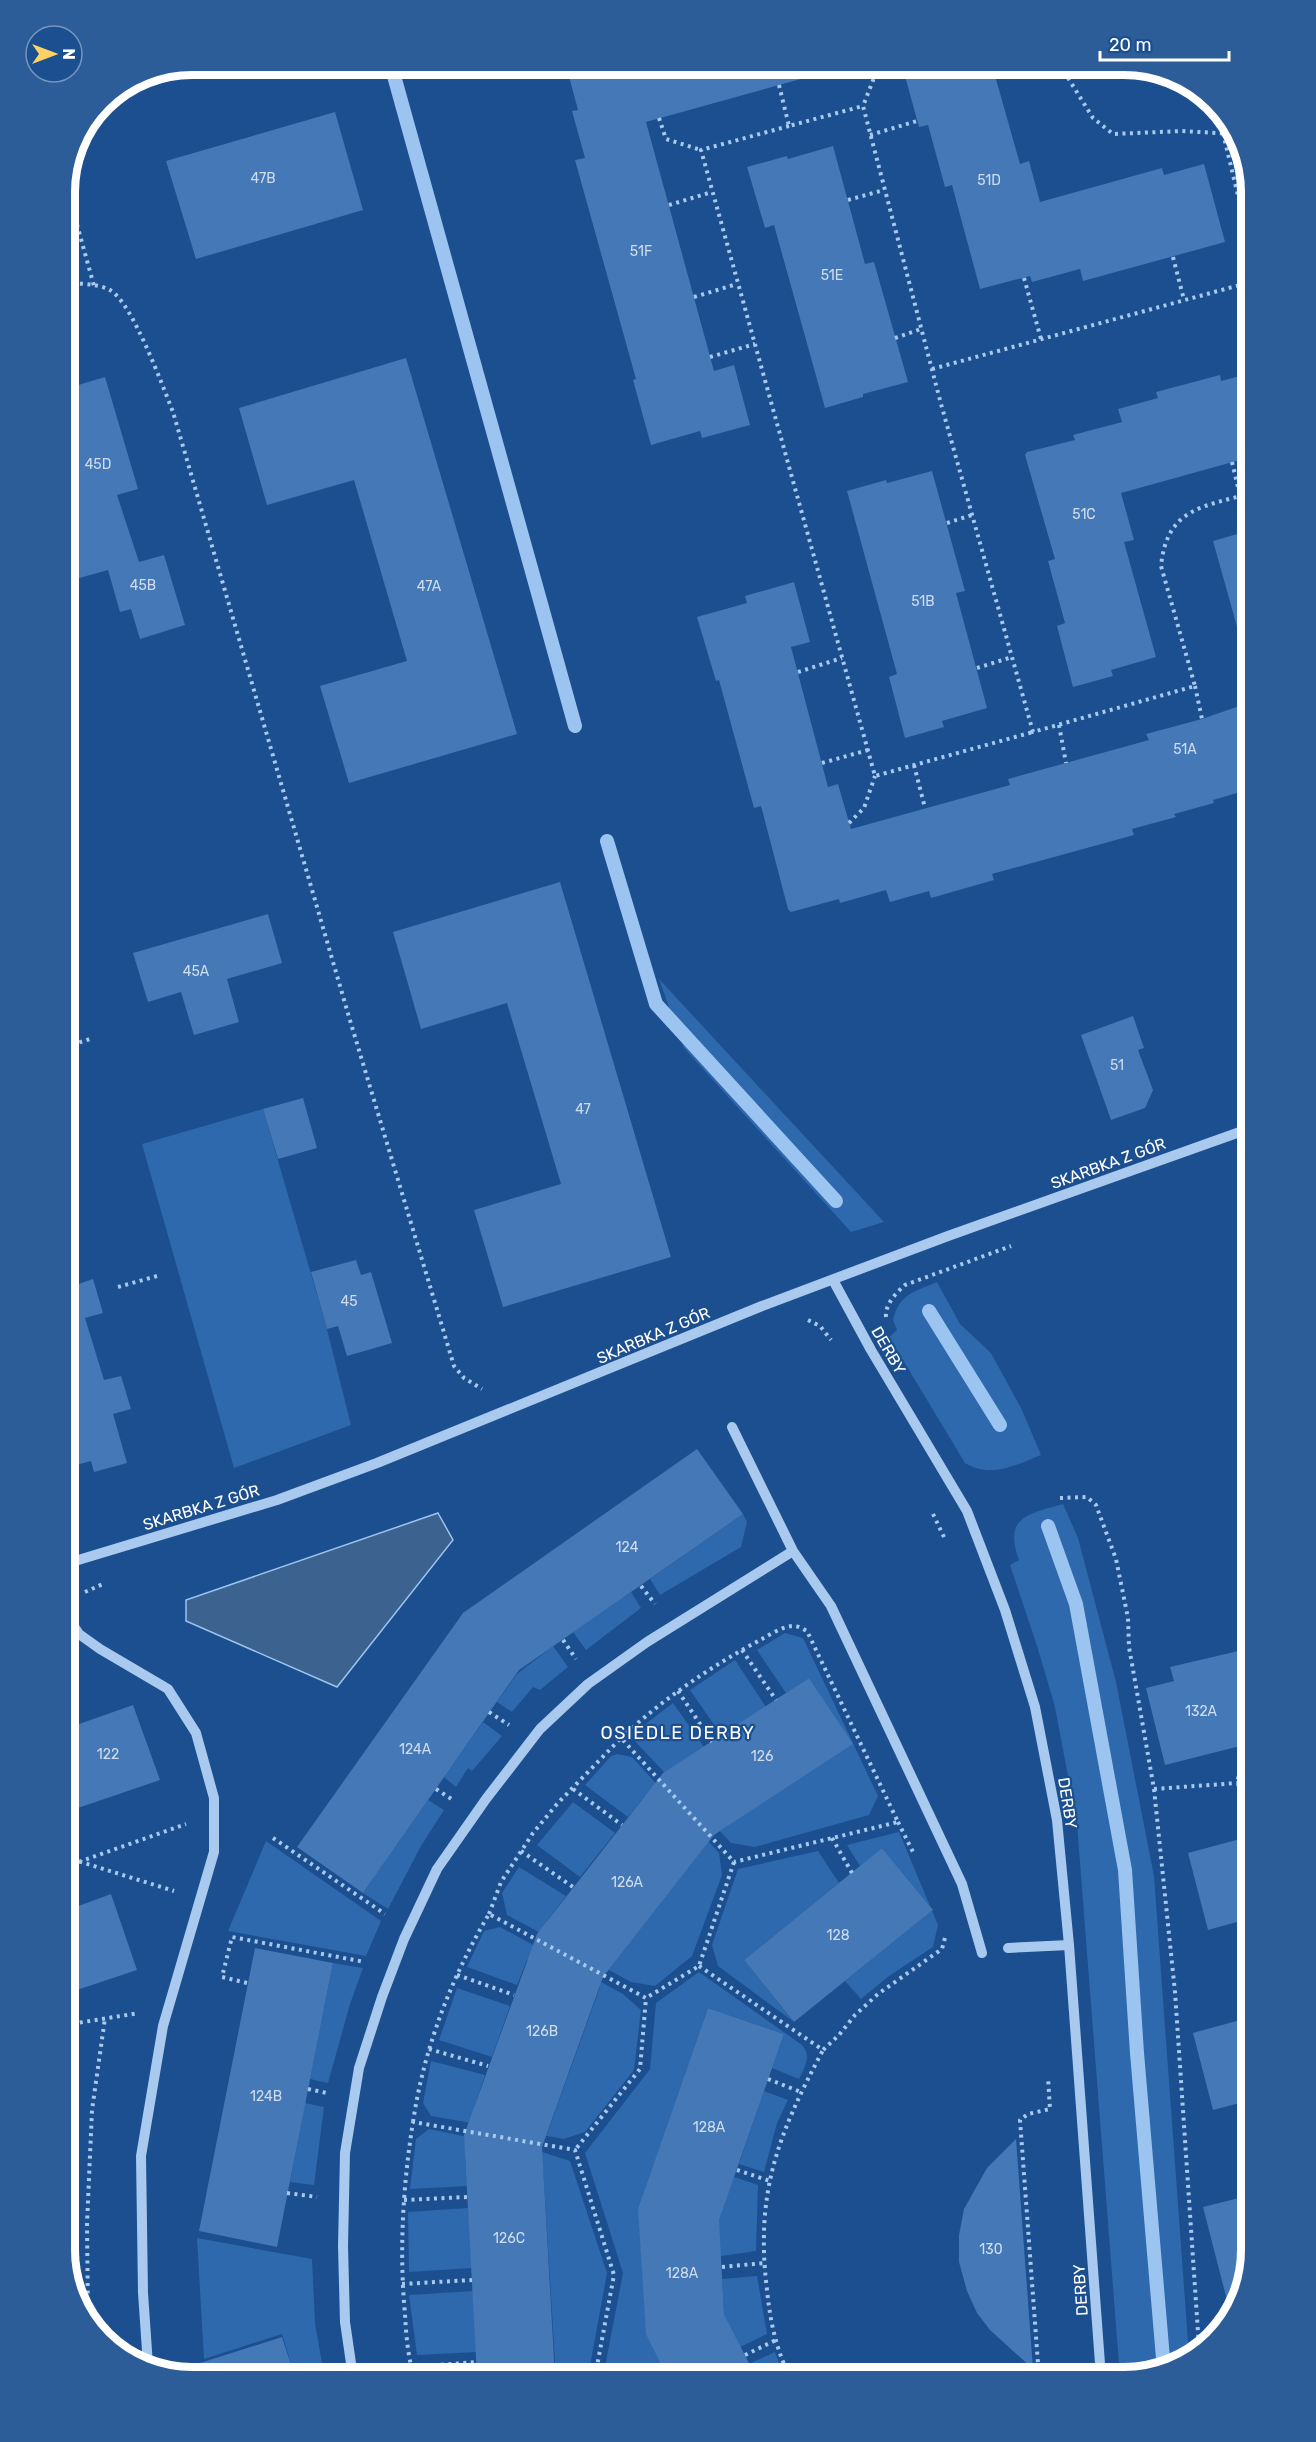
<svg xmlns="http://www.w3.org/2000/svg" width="1316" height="2442" font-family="Rubik,sans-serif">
  <rect width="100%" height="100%" fill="#1b4f8f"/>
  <path fill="#2e69ad" d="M659 979 884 1222 851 1232 684 1048Z
    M263 1109 327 1329 351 1425 234 1468 142 1144Z
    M937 1282 960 1324 991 1353 1022 1410 1041 1455C1016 1465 991 1479 965 1463L889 1337 897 1330 893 1320C899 1294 914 1292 937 1282Z
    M1063 1504 1078 1538 1116 1682 1154 1876 1189 2355 1173 2368 1124 2377H1120L1077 1824 1055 1707 1038 1649 1010 1565 1019 1560C1003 1517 1028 1514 1063 1504Z
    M743 1514 747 1522 741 1547 660 1595 650 1579Z
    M631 1592 641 1608 586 1650 573 1632Z
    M785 1633 803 1638 878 1796 869 1815 755 1847 731 1843 630 1736 673 1703 704 1747 677 1766 720 1831 852 1744 809 1678 786 1693 757 1650Z
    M553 1646 568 1667 540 1690 533 1687 512 1712 497 1702 517 1674Z
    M735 1660 766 1707 722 1736 690 1690Z
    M483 1722 502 1736 472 1771 468 1768 456 1787 444 1777Z
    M617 1754 632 1757 719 1853 722 1875 692 1956 655 1986 631 1982 507 1915 502 1893 519 1867 566 1896 547 1921 609 1969 706 1845 645 1796 628 1817 585 1785 611 1756Z
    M428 1800 444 1810 421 1846 388 1909 363 1893Z
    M573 1802 615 1833 580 1877 537 1845Z
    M899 1832 938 1925 933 1947 889 1976 861 1999 845 1981 933 1910 882 1848 860 1866 847 1845Z
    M266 1841 381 1921 366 1956 228 1931Z
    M818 1851 839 1883 744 1960 794 2022 718 1966 712 1945 738 1869Z
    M500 1927 623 1994 641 2010 634 2070 585 2132 564 2139 431 2116 423 2103 431 2061 485 2075 474 2108 547 2134 600 1987 527 1960 517 1985 467 1967 484 1931Z
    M333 1963 363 1968 350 2004 328 2083 310 2079Z
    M699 1972 802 2045C812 2056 805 2067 799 2079L772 2068 784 2034 708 2008 644 2193 734 2177 758 2185 756 2251 721 2256 645 2318 724 2314 722 2279 757 2276 767 2334 740 2347 724 2314 653 2348 667 2377H603L623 2273 585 2153 650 2069 656 2003Z
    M457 1988 510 2006 492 2057 439 2040Z
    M764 2091 788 2100 777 2123 764 2172 739 2164Z
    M305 2103 324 2107 314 2185 290 2182Z
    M429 2129 542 2152 570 2161 607 2273 588 2377H556L542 2152 465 2157 467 2186 410 2189 416 2139Z
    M468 2208 472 2268 409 2272 408 2212Z
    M197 2238 312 2259 315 2323 323 2369 295 2377 282 2334 204 2359Z
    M473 2291 477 2352 417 2355 409 2295Z
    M775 2352 784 2377H755L749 2364Z"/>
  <path fill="#3c6290" stroke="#9cc4f0" stroke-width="1.5" d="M438 1513 453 1540 337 1687 186 1621V1600Z"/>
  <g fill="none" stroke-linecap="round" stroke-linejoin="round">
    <path stroke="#9cc4f0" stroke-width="14" d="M391 65 575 726
      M607 841 656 1004 836 1201
      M929 1311 1000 1425
      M1048 1526 1076 1604 1125 1870 1137 2053 1164 2370"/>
  </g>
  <path fill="#4478b7" d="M566 65H814L815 75 646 122 714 371 734 365 750 425 702 438 700 431 651 445 633 380 636 379 575 160 585 158 572 111 578 110Z
    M902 65H992L1020 164 1029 161 1040 202 1162 168 1164 175 1204 164 1225 242 1083 281 1080 269 1032 282 1030 276 980 289 952 185 945 187 928 125 919 127Z
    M335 112 363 210 196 259 166 161Z
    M833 146 865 264 874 262 908 382 863 394V397L825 408 774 225 765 228 747 167 787 156 788 159Z
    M406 358 517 734 349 783 320 686 407 661 354 480 267 505 239 408Z
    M1251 373V457L1121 493 1134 540 1124 542 1156 657 1111 670 1113 676 1073 687 1057 626 1065 623 1048 561 1055 559 1025 455 1027 452 1075 440 1073 435 1122 422 1118 409 1158 398 1156 392 1220 375 1221 381Z
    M105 377 138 489 117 495 139 562 164 555 185 625 140 639 131 609 120 612 108 570 65 582V389Z
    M932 471 965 591 956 593 987 708 942 721 944 727 905 738 889 677 897 674 847 491 886 480 887 483Z
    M1251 530V640L1241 641 1213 541Z
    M794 582 810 642 791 647 828 787 838 784 851 829 1010 785 1008 779 1149 740 1146 734 1202 719 1251 702V789L1213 800 1214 803 1174 814 1176 817 1132 829 1134 835 992 874 994 880 931 898 929 891 890 902 886 890 840 903 839 899 791 912 788 909 761 806 754 808 719 680 716 681 697 617 747 603 745 596Z
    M560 882 671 1257 503 1307 474 1210 561 1184 507 1003 421 1029 393 932Z
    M268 914 282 963 227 979 239 1022 194 1035 181 992 148 1002 133 953Z
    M1133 1016 1144 1048 1138 1050 1153 1090 1145 1108 1111 1120 1081 1035Z
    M303 1098 317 1148 278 1159 263 1109Z
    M356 1260 361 1275 371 1272 392 1343 347 1356 338 1326 327 1329 311 1272Z
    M74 1278 76 1285 93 1279 103 1313 85 1318 104 1380 121 1376 131 1409 113 1414 127 1463 94 1472 91 1461 65 1468V1279Z
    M697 1449 743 1514 519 1670 363 1893 297 1847 463 1613Z
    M1251 1648V1733L1242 1736 1244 1745 1165 1765 1146 1688 1174 1681 1170 1667Z
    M809 1678 853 1744 714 1835 603 1977 542 2147 555 2377H477L464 2135 537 1934 663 1773Z
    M133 1705 160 1780 72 1810 65 1789V1729Z
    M1251 1836V1918L1208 1930 1188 1853Z
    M882 1848 933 1910 794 2022 744 1960Z
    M111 1894 137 1970 65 1994V1911Z
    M255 1948 333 1963 277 2247 199 2231Z
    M708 2008 784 2034 719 2220 724 2314 756 2377H667L646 2334 638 2209Z
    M1251 2017V2100L1213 2110 1193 2033Z
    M1016 2139 1033 2369 990 2330 977 2313 967 2291 959 2262V2235L964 2209 987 2168Z
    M1251 2195V2251L1231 2316 1203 2207Z
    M282 2337 295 2377 179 2376 178 2370Z"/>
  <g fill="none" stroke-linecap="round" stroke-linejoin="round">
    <path stroke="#a9c9ee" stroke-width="4" stroke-dasharray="3 4.5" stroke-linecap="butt" d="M879 65 863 106 941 404 1033 732 1195 686 1161 566C1167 507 1204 507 1251 493
      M1060 65 1093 118 1113 134 1182 131 1234 134
      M779 85 789 126 863 106
      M659 118 666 139 701 150
      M789 126 701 150 875 776 1033 732
      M1223 133 1251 250
      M870 135 917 121
      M65 181 94 286
      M848 200 884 190
      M669 205 712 192
      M1173 257 1184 300
      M1024 278 1041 339
      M65 283C79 284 97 283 110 290 132 302 163 387 173 412L349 1017 454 1366 464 1378 482 1389
      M694 297 737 284
      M895 338 921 329
      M710 357 755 344
      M932 369 1251 282
      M1232 462 1240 496
      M947 523 972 515
      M977 668 1012 657
      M798 672 842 658
      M1195 686 1202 719
      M1059 725 1066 763
      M822 763 868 750
      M914 765 925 808
      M849 823 864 808 875 776
      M65 1047 90 1039
      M118 1287 157 1276
      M886 1317C885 1304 896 1293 905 1285L1011 1246
      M808 1320 820 1326 831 1340
      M1060 1498 1087 1497 1096 1505 1116 1559 1128 1618 1129 1647 1154 1789 1175 1992 1199 2347
      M933 1514 944 1537
      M641 1586 655 1604
      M85 1592 103 1584
      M563 1640 576 1659
      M742 1650 776 1700
      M678 1691 712 1742
      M489 1712 509 1725
      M621 1738C663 1699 710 1667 760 1640 770 1635 782 1626 794 1626 798 1626 803 1629 807 1631L898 1822 734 1862
      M436 1789 453 1800
      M573 1789 622 1825
      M1154 1789 1237 1783
      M1251 1795 1242 1790 1237 1783 1242 1763 1251 1756
      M898 1822 914 1854
      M273 1838 385 1914
      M832 1838 852 1873
      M521 1851 573 1887
      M65 1857 174 1891
      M79 1862 186 1824
      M489 1914 501 1882 533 1833 557 1804 621 1738 734 1862 699 1966 646 1998
      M699 1966 823 2050 839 2035 855 2015 878 1994 942 1949 946 1934
      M457 1975 514 1995
      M247 1983 222 1977 232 1937 365 1962
      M65 2025 139 2013
      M429 2049 488 2066
      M768 2079 801 2092
      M308 2089 327 2093
      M413 2122C424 2048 451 1978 489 1914L646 1998 640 2069 575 2150
      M737 2170 770 2181
      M287 2193 317 2197
      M404 2200 467 2197
      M722 2267 764 2263
      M402 2284 472 2280
      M88 2316 87 2224 92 2110 105 2018
      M745 2355 776 2340
      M411 2367 477 2362
      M414 2377C408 2357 406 2335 405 2314 399 2250 403 2185 413 2122L575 2150 614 2275 595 2377
      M790 2377C776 2350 770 2320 767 2290 755 2192 778 2135 823 2050
      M1039 2377 1020 2120 1028 2114 1050 2109 1048 2077"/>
    <path stroke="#a9c9ee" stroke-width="10" d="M833 1280 871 1350 967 1511 1005 1610 1035 1707 1057 1820 1069 1945 1101 2377
      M732 1427 793 1551 831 1606 962 1884 982 1953
      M65 1564 277 1500 377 1463 762 1306 948 1236 1251 1128
      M65 1613 79 1634 100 1649 168 1689 196 1733 214 1798V1852L163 2026 141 2156 143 2293 148 2365
      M1008 1948 1069 1945
      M353 2377 345 2322 343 2246 345 2153 359 2068 382 1997 404 1939 437 1869 486 1799 540 1729 588 1684 647 1642 793 1551"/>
  </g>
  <g text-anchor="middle" stroke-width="4.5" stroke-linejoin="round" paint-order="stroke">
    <g font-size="14" fill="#d0dded">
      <text x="263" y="183">47B</text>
      <text x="989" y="185">51D</text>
      <text x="641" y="256">51F</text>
      <text x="832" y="280">51E</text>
      <text x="98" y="469">45D</text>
      <text x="1084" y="519">51C</text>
      <text x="143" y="590">45B</text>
      <text x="429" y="591">47A</text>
      <text x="923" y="606">51B</text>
      <text x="1185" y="754">51A</text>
      <text x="196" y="976">45A</text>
      <text x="1117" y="1070">51</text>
      <text x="583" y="1114">47</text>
      <text x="349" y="1306">45</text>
      <text x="627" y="1552">124</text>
      <text x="1201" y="1716">132A</text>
      <text x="415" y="1754">124A</text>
      <text x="108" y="1759">122</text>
      <text x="762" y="1761">126</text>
      <text x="627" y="1887">126A</text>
      <text x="838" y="1940">128</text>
      <text x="542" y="2036">126B</text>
      <text x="266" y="2101">124B</text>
      <text x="709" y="2132">128A</text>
      <text x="509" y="2243">126C</text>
      <text x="991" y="2254">130</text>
      <text x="682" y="2278">128A</text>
    </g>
    <g font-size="16" fill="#fff" stroke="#1b4f8f">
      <text transform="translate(1108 1163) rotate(-20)" y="6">SKARBKA Z GÓR</text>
      <text transform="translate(653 1335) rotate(-23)" y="6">SKARBKA Z GÓR</text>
      <text transform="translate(889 1350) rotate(60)" y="6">DERBY</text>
      <text transform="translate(201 1507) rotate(-17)" y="6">SKARBKA Z GÓR</text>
      <text transform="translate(1068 1803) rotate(81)" y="6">DERBY</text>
      <text transform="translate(1080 2290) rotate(-94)" y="6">DERBY</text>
    </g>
    <g font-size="18" letter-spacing="1.5" fill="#fff" stroke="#1b4f8f">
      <text x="678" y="1739">OSIEDLE DERBY</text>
    </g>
  </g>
  <path d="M0 0H1316V2442H0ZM192 75H1124A117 117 0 0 1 1241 192V2250A117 117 0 0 1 1124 2367H192A117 117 0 0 1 75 2250V192A117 117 0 0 1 192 75Z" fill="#2d5d98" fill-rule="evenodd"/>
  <path fill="none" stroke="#fff" stroke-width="8" d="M192 75H1124A117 117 0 0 1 1241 192V2250A117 117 0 0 1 1124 2367H192A117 117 0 0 1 75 2250V192A117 117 0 0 1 192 75Z"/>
  <g transform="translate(54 54) rotate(90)"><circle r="28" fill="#1b4f8f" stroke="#7695bc" stroke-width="1.5"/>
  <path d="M0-4.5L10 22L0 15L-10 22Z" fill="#ffd166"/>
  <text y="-9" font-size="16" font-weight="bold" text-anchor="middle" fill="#ffffff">N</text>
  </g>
  <path d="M1100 51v9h129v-9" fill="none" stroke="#ffffff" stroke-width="3"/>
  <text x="1109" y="51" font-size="18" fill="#ffffff" stroke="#1b4f8f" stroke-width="4.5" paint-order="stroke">20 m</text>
</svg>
